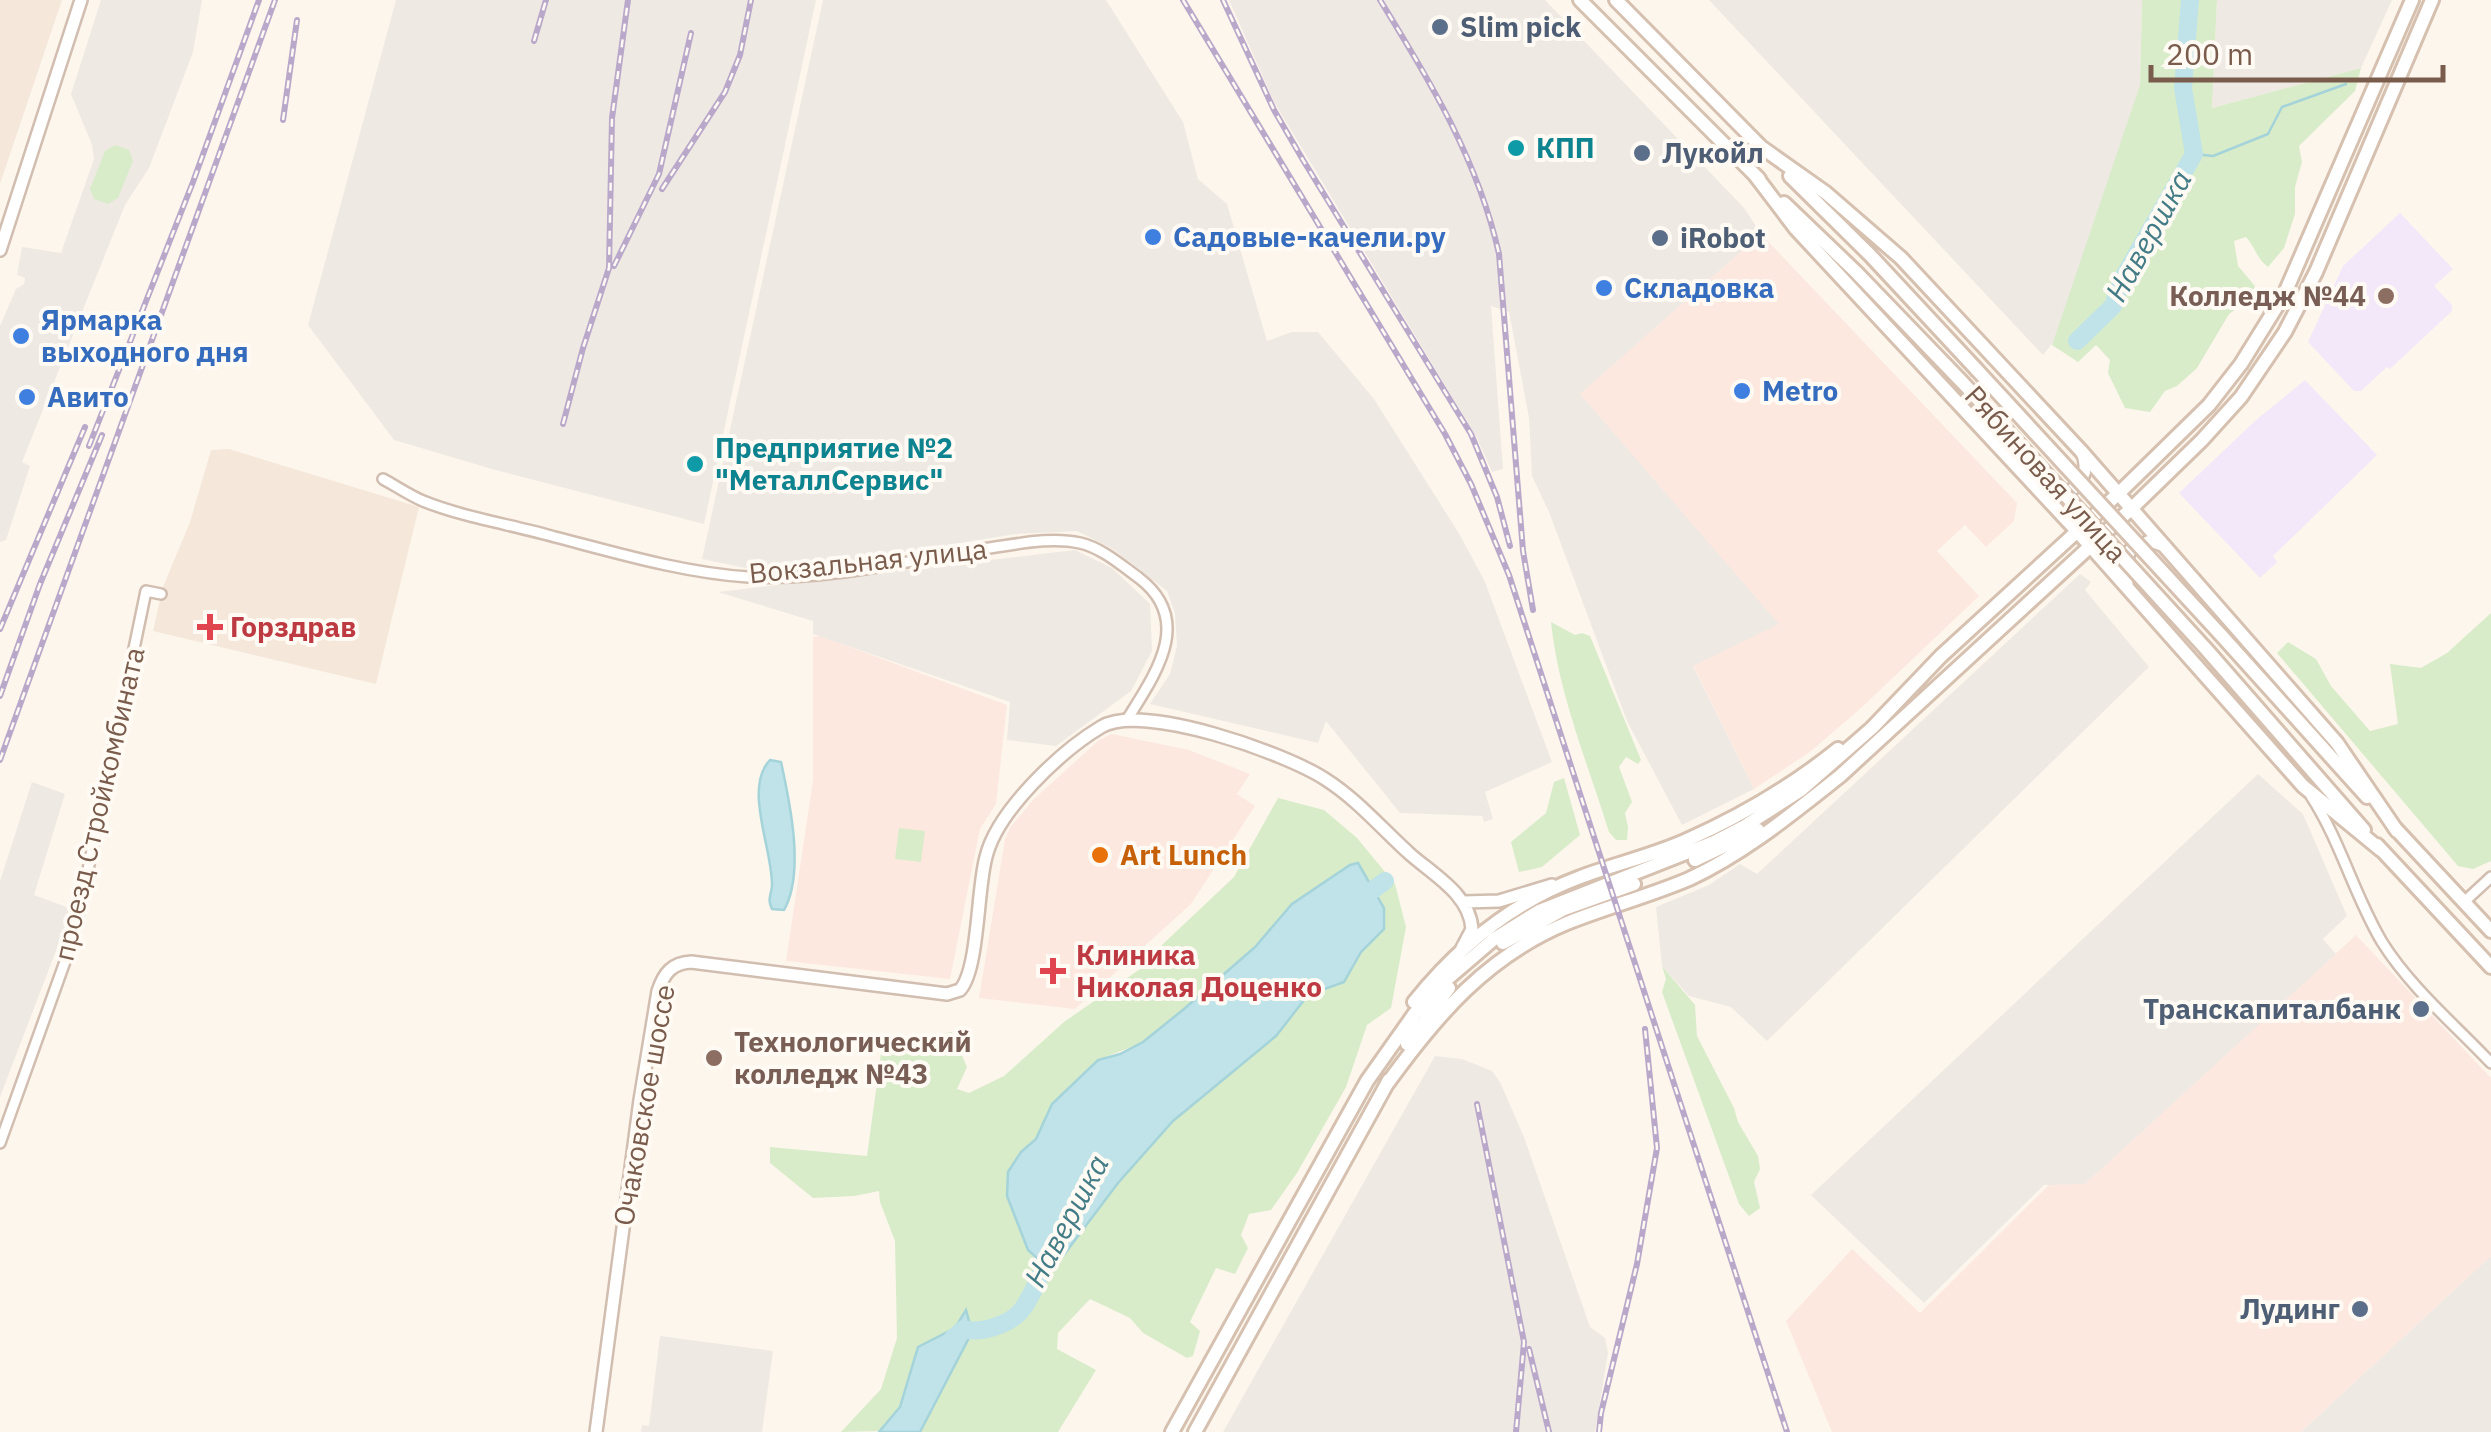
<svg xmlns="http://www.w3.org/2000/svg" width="2491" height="1432" font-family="'IBM Plex Sans',sans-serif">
  <rect width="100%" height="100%" fill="#fdf6ec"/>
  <path fill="#f5e8da" d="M0 0H62L0 184Z
    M229 449 419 507 376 684 153 631 163 587 190 522 211 450Z"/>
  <path fill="#fde8e0" d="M1761 234 2017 503 2014 521 1986 547 1965 525 1937 551 1979 596 1860 709 1811 751 1754 789 1693 665 1778 624 1579 394Z
    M820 636 1007 705 996 804 980 829 950 979 786 961 813 780V637Z
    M1112 734 1189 750 1250 774 1237 794 1255 806 1191 904 1075 1009 979 998 1005 839 1011 826 1034 799 1099 740Z
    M2356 935 2491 1078V1256L2301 1432H1832L1786 1321 1852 1249 1920 1313 2051 1183 2085 1184Z"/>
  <path fill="#efe9e4" d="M101 0H202L193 52 149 168 125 205 22 462 30 466 6 540 0 542V326L16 289 24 284 25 278 17 275 22 247 61 253 94 159 92 145 71 94Z
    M396 0H816L704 524 492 469 394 440 308 325Z
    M823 0H1106L1183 122 1198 179 1227 204 1267 341 1292 332H1318L1374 399 1460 535 1485 582 1552 762 1485 792 1493 819 1484 822 1482 816 1400 813 1326 721 1318 743 1150 704 1170 674 1177 646 1175 613 1167 591 1113 549 1077 531 1016 534 804 568 760 571 702 559Z
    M1229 0H1545L1745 209 1761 234 1580 394 1779 624 1693 666 1754 789 1682 825 1627 721 1549 512 1532 476 1529 418 1509 312 1491 306 1503 469 1492 472 1477 438 1274 102Z
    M1709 0H2142L2140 85 2065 328 2043 355Z
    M2217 0H2392L2361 68 2212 108Z
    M1075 550 1112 568 1150 604 1152 651 1131 691 1056 746 1007 740 1010 702 813 634V621L718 592Z
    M2080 574 2091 582 2085 590 2149 667 1767 1041 1731 1007 1689 996 1662 966 1656 907 1709 885 1740 864 1757 874Z
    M2258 774 2303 814 2347 916 2323 939 2336 954 2085 1184 2044 1185 1924 1303 1811 1195Z
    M32 782 65 794 34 895 72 909 0 1097V881Z
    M1435 1056 1462 1059 1492 1071 1500 1082 1524 1137 1590 1327 1605 1338 1608 1353 1595 1432H1223Z
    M2491 1256V1432H2301Z
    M660 1336 773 1351 762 1432H641L642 1425 649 1426Z"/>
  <path fill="#f3e8fa" d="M2400 213 2453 269 2434 286 2452 305V311L2390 369 2387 367 2361 391H2354L2308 342 2343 266Z
    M2305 380 2377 455 2273 556 2277 562 2260 578 2179 493 2256 420Z"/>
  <path fill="#d8ecc9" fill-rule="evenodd" d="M2142 0H2217L2212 108 2361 68 2355 91 2299 146 2302 162 2295 187V214L2284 248 2268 267C2256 258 2256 248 2246 237L2234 241 2238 266 2255 286 2251 298 2229 314 2197 368 2177 386 2165 391 2150 412 2125 408 2108 373 2110 360 2096 345 2078 362 2052 345 2140 85Z
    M115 145 129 150 133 161 118 198 108 204 94 199 90 189 105 151Z
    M2491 613V861L2473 869 2458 866 2277 653 2288 642 2316 659 2331 686 2370 731 2398 724 2390 664 2421 668 2447 653Z
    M1551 622 1575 635 1582 633 1590 636 1641 760 1638 764 1626 757 1619 767 1632 802 1625 813 1628 827 1627 840H1616L1609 832C1588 764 1558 693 1551 622Z
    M1564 778 1580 835 1542 867 1519 872 1511 842 1546 813 1554 782Z
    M1278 798 1324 810 1357 838 1395 884 1406 927 1391 1008 1367 1025 1346 1087 1297 1173 1271 1210 1249 1214 1241 1235 1248 1248 1235 1274 1216 1268 1190 1322 1200 1331 1193 1356 1187 1358 1143 1333 1130 1318 1090 1299 1058 1333 1057 1349 1096 1370 1058 1432H920L972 1332 966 1312 955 1328 918 1348 900 1407 881 1431 841 1432 881 1389 897 1338 895 1241 880 1202 879 1191 854 1196 813 1198 770 1163V1147L867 1156 883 1039 905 1048 916 1039 952 1032 967 1067 957 1089 969 1093 1004 1076 1064 1022 1143 967 1163 944 1234 877ZM1292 904 1384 928 1361 952 1344 982 1308 995 1276 1036 1173 1121 1118 1183 1021 1152C1051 1127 1067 1089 1096 1063 1105 1054 1131 1050 1144 1040 1200 1003 1249 954 1292 904Z
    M899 828 925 831 921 862 895 859Z
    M1662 966 1695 1005 1697 1036 1734 1108 1738 1122 1758 1156 1760 1169 1754 1182 1760 1208 1749 1216 1739 1204 1662 992 1666 979Z"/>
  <path fill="#bfe3e8" stroke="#a5d3da" stroke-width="2.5" d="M770 760 781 762C790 803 805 873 784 910L772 909C767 899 771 896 772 886 773 850 743 788 770 760Z
    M1358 863 1384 908V929L1361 952 1344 982 1308 995 1276 1036 1173 1121 1118 1183 1057 1264 1048 1268 1028 1250 1007 1196 1008 1172 1021 1152 1036 1139 1052 1104 1098 1060 1120 1054 1143 1042 1184 1009 1255 947 1292 904 1350 865Z
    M966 1310 972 1332 920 1432H879L900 1407 918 1347 955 1328Z"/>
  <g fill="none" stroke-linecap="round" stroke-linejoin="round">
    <path stroke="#a5d3da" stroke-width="2.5" d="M2194 154 2213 156 2268 134 2282 107 2346 84"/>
    <path stroke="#bfe3e8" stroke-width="18" d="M2077 341 2113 306 2123 278 2194 154 2183 88 2190 0
      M1358 901 1385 881
      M953 1338 964 1329C980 1334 1007 1325 1019 1313 1032 1300 1045 1263 1053 1245"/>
    <g stroke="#d1beb0" stroke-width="14">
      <path id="minor" d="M383 479C396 486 409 495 423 501 462 517 513 525 555 537 617 553 684 573 748 577 825 581 906 561 982 549 1014 545 1049 536 1080 543 1102 548 1121 565 1139 578 1194 620 1156 673 1128 718
        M2311 796C2341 842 2354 895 2382 942 2410 987 2455 1025 2491 1063
        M2464 902 2491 877
        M0 1143 67 956 80 908 146 591 161 594"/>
    </g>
    <g stroke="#d1beb0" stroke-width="16">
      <path id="tertiary" d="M0 250 81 0
        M2041 490 2063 494C2082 487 2090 471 2082 452
        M2127 584 2122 568 2131 549 2150 541 2165 546
        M1464 902 1499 901 1552 885
        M596 1432 640 1100 658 991C664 973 672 963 691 962L947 994 960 990C979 969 977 888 986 857 997 811 1061 751 1101 727 1142 702 1285 753 1325 779 1358 800 1382 829 1411 855 1434 875 1470 895 1472 929L1462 948"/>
    </g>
    <g stroke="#d6c0b0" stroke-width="18">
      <path id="secondary" d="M1580 0 1759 179
        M1616 0 1765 151
        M1761 147 1826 193 1901 258 2081 451 2337 743 2397 831
        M1755 175 1796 229 2077 531 2303 786 2381 850
        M1790 176 1871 256 1977 370
        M1784 203 1856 272 1963 383
        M2221 635 2367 797
        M2206 649 2364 830
        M2394 827 2491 931
        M2377 845 2491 967
        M1695 860 1758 830
        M1503 943 1564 909 1634 884
        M1414 1002C1458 947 1512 903 1578 878 1614 864 1652 856 1687 840 1741 816 1792 786 1838 749
        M1407 1044 1449 988
        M1387 1084C1437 1015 1487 956 1567 923 1607 907 1649 896 1689 879 1745 853 1793 813 1840 776L2133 507 2202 440 2241 397 2285 332 2316 272 2432 0
        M1172 1432 1367 1081 1415 1013 1445 981 1494 939 1539 911 1714 842 1745 826 1801 790 1872 728 1941 656 2119 493 2209 405 2241 364 2285 293 2412 0
        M1195 1432 1389 1080"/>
    </g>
    <use href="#minor" stroke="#fff" stroke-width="9"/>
    <use href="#tertiary" stroke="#fff" stroke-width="11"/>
    <use href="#secondary" stroke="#fff" stroke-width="12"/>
    <g stroke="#b9a8c9" stroke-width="6">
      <path id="rail" d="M1183 0 1445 434 1471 484 1509 575 1787 1432
        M1223 0 1274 110 1303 160 1471 434 1497 497 1510 546
        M1380 0C1430 81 1478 160 1499 254L1523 551 1533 610
        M534 41 546 0
        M283 120 297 20
        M662 189 725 92 740 55 751 0
        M614 266 659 174 691 33
        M563 424 583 348 609 268 612 118 628 0
        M89 446 193 182 259 0
        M0 629 85 427
        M0 696 40 584 102 435
        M0 760 275 0
        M1477 1104 1524 1342 1516 1432
        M1529 1349 1549 1432
        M1599 1432 1601 1413 1637 1264 1657 1148 1645 1029"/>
    </g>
    <use href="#rail" stroke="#fffaf3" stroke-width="2.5" stroke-dasharray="8" stroke-linecap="butt"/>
    <g stroke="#d6c0b0" stroke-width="18" stroke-linecap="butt">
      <path id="secondary-bridge" d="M1977 370 2221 635
        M1963 383 2206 649"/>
    </g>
    <use href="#secondary-bridge" stroke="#fff" stroke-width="12"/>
  </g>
  <g fill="#5c6f8a" stroke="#fffaf3" stroke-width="4">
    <circle cx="1440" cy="27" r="10"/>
    <circle cx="1642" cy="153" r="10"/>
    <circle cx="1660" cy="238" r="10"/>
    <circle cx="2421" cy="1009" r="10"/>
    <circle cx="2360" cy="1309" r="10"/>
  </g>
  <g fill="#0f9aa8" stroke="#fffaf3" stroke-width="4">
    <circle cx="1516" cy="148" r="10"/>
    <circle cx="695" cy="464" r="10"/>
  </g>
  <g fill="#3f7fe0" stroke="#fffaf3" stroke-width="4">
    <circle cx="1153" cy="237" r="10"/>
    <circle cx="1604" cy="288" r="10"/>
    <circle cx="21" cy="336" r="10"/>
    <circle cx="1742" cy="391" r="10"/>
    <circle cx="27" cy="397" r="10"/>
  </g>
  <g fill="#8d6e63" stroke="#fffaf3" stroke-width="4">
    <circle cx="2386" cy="296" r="10"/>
    <circle cx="714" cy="1058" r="10"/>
  </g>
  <g fill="#e0444e" stroke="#fffaf3" stroke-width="4">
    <path d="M205 612h10v10h10v10h-10v10h-10v-10h-10v-10h10z"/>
    <path d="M1048 956h10v10h10v10h-10v10h-10v-10h-10v-10h10z"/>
  </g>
  <circle fill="#e8710a" stroke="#fffaf3" stroke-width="4" cx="1100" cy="855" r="10"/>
  <g text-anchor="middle" stroke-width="8" stroke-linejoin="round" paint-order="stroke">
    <g font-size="28" font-weight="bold" fill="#4e5e75" stroke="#fffaf3" text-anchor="start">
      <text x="1460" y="37">Slim pick</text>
      <text x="1662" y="163">Лукойл</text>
      <text x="1680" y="248">iRobot</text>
      <text x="2401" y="1019" text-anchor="end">Транскапиталбанк</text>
      <text x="2340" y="1319" text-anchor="end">Лудинг</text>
    </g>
    <g font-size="28" font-weight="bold" fill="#0d838f" stroke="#fffaf3" text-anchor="start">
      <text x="1536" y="158">КПП</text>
      <text x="715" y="458">Предприятие №2<tspan x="715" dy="32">"МеталлСервис"</tspan></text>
    </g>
    <g font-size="28" font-weight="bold" fill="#366cbe" stroke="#fffaf3" text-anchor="start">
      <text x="1173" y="247">Садовые-качели.ру</text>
      <text x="1624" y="298">Складовка</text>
      <text x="41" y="330">Ярмарка<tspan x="41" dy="32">выходного дня</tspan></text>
      <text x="1762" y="401">Metro</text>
      <text x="47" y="407">Авито</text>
    </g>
    <g font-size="28" font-weight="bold" fill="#785e54" stroke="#fffaf3" text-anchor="end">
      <text x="2366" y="306">Колледж №44</text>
      <text x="734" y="1052" text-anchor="start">Технологический<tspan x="734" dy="32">колледж №43</tspan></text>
    </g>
    <g font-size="28" fill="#7a5c4d" stroke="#fffaf3">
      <text transform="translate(2046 474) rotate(48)" y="10">Рябиновая улица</text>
      <text transform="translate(868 561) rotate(-6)" y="10">Вокзальная улица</text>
      <text transform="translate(99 804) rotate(-77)" y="10">проезд Стройкомбината</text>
      <text transform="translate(644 1105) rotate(-80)" y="10">Очаковское шоссе</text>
    </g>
    <g font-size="28" font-weight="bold" fill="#be3a42" stroke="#fffaf3" text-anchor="start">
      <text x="230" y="637">Горздрав</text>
      <text x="1076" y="965">Клиника<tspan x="1076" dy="32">Николая Доценко</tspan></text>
    </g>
    <g font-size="28" font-weight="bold" fill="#c56008" stroke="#fffaf3" text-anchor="start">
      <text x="1120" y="865">Art Lunch</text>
    </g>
    <g font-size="30" font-style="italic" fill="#437c86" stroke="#fffaf3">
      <text transform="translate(2149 236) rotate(-61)" y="10">Навершка</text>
      <text transform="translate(1067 1221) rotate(-62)" y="10">Навершка</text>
    </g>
  </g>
  <path d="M2151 65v15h292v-15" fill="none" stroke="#7a5c4d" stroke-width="5"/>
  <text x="2166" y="65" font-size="30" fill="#7a5c4d" stroke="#fffaf3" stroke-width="8" paint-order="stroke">200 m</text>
</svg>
